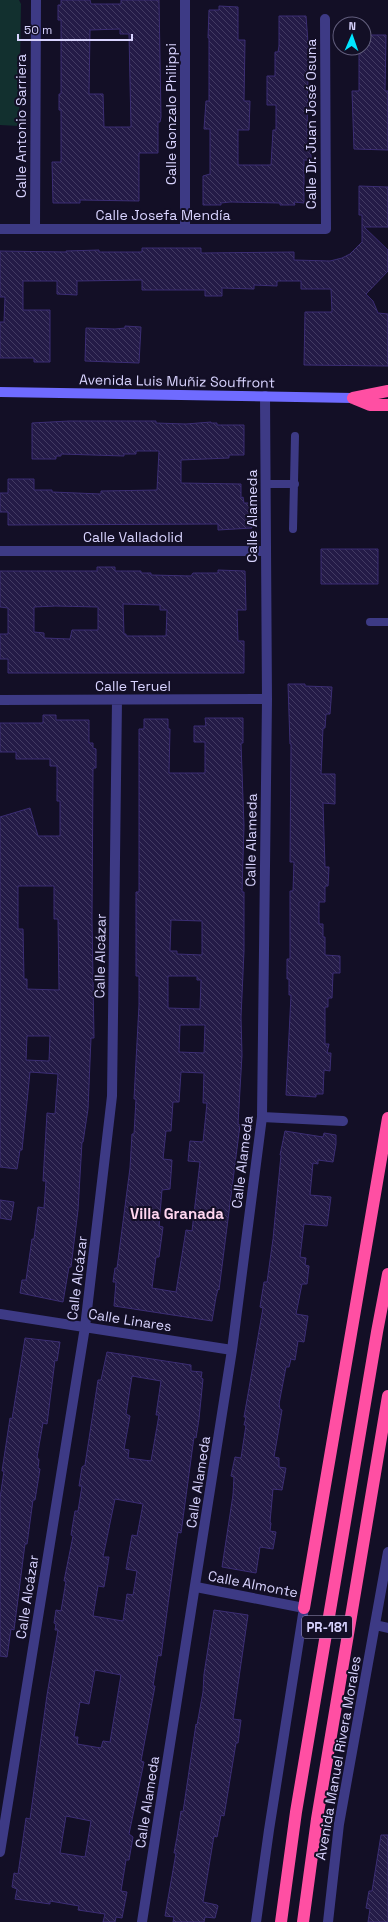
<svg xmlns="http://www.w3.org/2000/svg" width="388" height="1922" font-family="'Space Grotesk',sans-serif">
  <defs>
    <pattern id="building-back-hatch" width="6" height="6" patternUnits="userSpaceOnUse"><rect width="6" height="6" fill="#241b47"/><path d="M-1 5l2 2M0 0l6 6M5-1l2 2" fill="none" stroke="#433b63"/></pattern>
  </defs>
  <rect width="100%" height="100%" fill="#130f26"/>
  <path fill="#12302f" d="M0 0H19L21 4 19 126 0 125Z"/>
  <path fill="url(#building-back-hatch)" stroke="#3b2d73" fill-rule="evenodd" d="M61 0H90L91 4H121V0H159L161 117 160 122H158V153H139V201L80 200V203H53L52 162H61V110H59V94H61V20H58V5H61ZM120 29V34H129L131 127H104L103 94H89L90 30Z
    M219 6 238 7V40H245L244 101H250L249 130H238V165H271L273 130H276V105H267V76H275V52H278L279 46V16H306L309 56V71H308L307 135H311V160H304V203L294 202 295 205H280V203L230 202 221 203V205H203V176L210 174V129H204L206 101H209V38H208L209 10H219Z
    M364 35H386L385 91H388V150L354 149 352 91H359V48H364Z
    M359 186 388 187V227H364L388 250V271L366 294 373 301 378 313 388 314V366L304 365 305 312H332L331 289H301V281H277V286L254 285V289L222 288V296H205V290H142V280L77 281V295L57 294V281H23V310H50V362H34V358H0V322H4L5 297H0V251L66 252V251L99 250V252H142V248H201V253L294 252V260L330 261 342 258 350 254 362 242V215H359Z
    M125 326 141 327 139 363 85 361 86 328 115 329 125 328Z
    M69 421H156V423L186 424 211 422V423H217V425H244V455H229V458L181 460V483L241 484V498L243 497 244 503H251L252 528 218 530V524L8 525V512H0V493H8V479H34V490H52V492L101 494V491L157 490 159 451H136V454H124V456L61 454V456H56V459H32V423Z
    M321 549H378V584H321Z
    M97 567H115V571H141V573H151V575L191 576 193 573H218V570L245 571 246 610H237L238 641H244V673H8V659H0V634H8V608L0 607V571H97ZM123 604 160 605V610H167L166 636H126V634H124ZM56 606 98 607V630H72L70 639 44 638V633L34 632V607Z
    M288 684H305V686L332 687 330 714H326L325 728H323L321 774H335V804L323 803 325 867H329L328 886H325V902H319V924H323V937H325V955L340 956V973H333L332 998H328V1007H325V1044H329L327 1053H331L330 1071 324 1070 323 1094H316V1097L286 1095 291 995H289V979H287V959H290V891H293L294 862H290L291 744H290Z
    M43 715H56V720H89V743H93V748L96 749V768H93L92 919 94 1038H91L88 1109 83 1142H82L78 1210 71 1267H69L63 1302 20 1293 22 1280H26L32 1239H34L38 1207 44 1208 46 1181H43L47 1113 55 1114 58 1074 30 1072 22 1150H20L17 1169 0 1167V817L30 808 38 836H60V801H57V766H50V759H16V752H0V723H43ZM18 886H54V919H58L59 990 27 989V979H24L23 929H18ZM27 1036H50L49 1061 26 1060Z
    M205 718H243V743H241L244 826 242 892H244V951L241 1017 242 1055 238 1124 240 1125 219 1290 218 1289 216 1297 212 1321 114 1306 116 1282H113L115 1268H117L130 1168 132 1134H134L136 1099H134L139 1005V976H136V892H139V729H144V719H168V729H170L169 773H205V742H194V726H206ZM171 920 202 921V955L177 954V951H170ZM168 976H197V980H201L200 1009 168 1008ZM180 1025H205L204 1053 179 1052ZM181 1072 204 1073 203 1103H207L203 1142 190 1141 188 1161 200 1162 192 1231 186 1230 176 1292 152 1288 156 1257H159L163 1227 159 1226 162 1190 170 1189 172 1160 163 1159 166 1131H171L173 1102H179Z
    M285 1131 323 1137 324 1133 336 1135V1144L333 1162 318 1160V1164L313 1163 310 1195 331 1197 327 1226 304 1224 300 1257 306 1258 305 1265 309 1266 307 1284H302L296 1314 308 1316 304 1342 298 1341 295 1360 291 1359 289 1367H286L279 1404 280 1409 282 1410 274 1457 279 1458V1467L286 1468 282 1490 273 1489 270 1522 271 1523 270 1531 276 1532 273 1549 260 1547 256 1573 222 1567 233 1495 234 1477 231 1476 235 1457 241 1458 246 1425H244L246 1417H244L263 1308 260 1307 264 1282H267L273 1239 281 1155H280Z
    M0 1200 14 1202 11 1220 0 1218Z
    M25 1338 60 1342 57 1361 55 1360 47 1424 43 1423 37 1457 39 1460 38 1468 40 1469 35 1500H33L27 1544H25L14 1630 11 1629 7 1657 0 1656V1498L4 1471H2L10 1418 12 1419Z
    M107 1352 191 1365V1371L202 1372 201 1378 203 1379 199 1419 196 1438 194 1437 181 1533 178 1532 177 1538 161 1656 158 1655 153 1686H155L141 1761 144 1762 129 1834 133 1837 129 1860H126L121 1891 127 1892 122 1918 116 1917 115 1922H103L105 1914 78 1910 79 1906 50 1901V1904L15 1899 17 1889 12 1887 14 1873 18 1874 26 1818 30 1819 47 1695 58 1630H55L56 1624 54 1623 56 1610 61 1611 66 1581H64L73 1536 71 1535 75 1511H78L82 1486H79L82 1467 85 1465 98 1380H101ZM132 1376 161 1381 156 1415H159L151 1461 128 1458 129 1450 124 1449 130 1416 126 1414ZM115 1499 143 1504 137 1536 132 1535 126 1569 137 1571 133 1595 127 1594 123 1621 93 1616 98 1586 104 1587 109 1557H103ZM95 1670 121 1675 110 1742 103 1741 101 1748 77 1744 78 1737H74L80 1702 89 1704ZM66 1816 91 1821 85 1857 60 1853Z
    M214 1610 248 1615 233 1719 241 1720 238 1743H236L224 1816 221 1815 217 1837 214 1836 203 1902 217 1905 218 1906 215 1918 205 1917 204 1922H173L174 1917 165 1916 176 1853H174L177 1837 181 1811 183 1812 196 1724 197 1725 203 1692 204 1674Z
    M381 1835H388V1922H368L370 1909 366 1908 369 1891H372Z"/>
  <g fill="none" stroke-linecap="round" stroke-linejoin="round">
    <path stroke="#3d3a85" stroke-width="8" d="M266 484H295
      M293 529 295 436
      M370 622H388"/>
    <path stroke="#3d3a85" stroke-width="10" d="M0 229H326L325 19
      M35 229 36 0
      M185 229V0
      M0 551H266
      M0 700 267 699
      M262 1117 343 1121
      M0 1314 232 1350
      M196 1587 304 1608 269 1830 256 1922
      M375 1625 388 1628
      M0 1852 85 1327 112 1096 117 700
      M142 1922 232 1350 262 1117 267 699 265 396
      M328 1922 339 1824 388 1552"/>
    <path stroke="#6f6bff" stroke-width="10" d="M0 392 353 398"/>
    <path stroke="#ff4fa3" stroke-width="12" d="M353 398 370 405H388
      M353 398 388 391
      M304 1608 388 1118
      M281 1922 296 1812 377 1332 388 1274
      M303 1922 317 1819 388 1396"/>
  </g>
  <g text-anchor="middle" stroke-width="4" stroke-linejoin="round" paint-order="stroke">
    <rect fill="#130f26" stroke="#9e99be" stroke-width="1" x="302" y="1616" width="50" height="22" rx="3"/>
    <g font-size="13" font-weight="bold" fill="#d9d4ff">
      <text x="327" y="1632">PR-181</text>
    </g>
    <g font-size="14" fill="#d9d4ff" stroke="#130f26">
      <text transform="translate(171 114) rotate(-90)" y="5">Calle Gonzalo Philippi</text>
      <text transform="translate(311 124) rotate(-90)" y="5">Calle Dr. Juan José Osuna</text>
      <text transform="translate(21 126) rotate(-90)" y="5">Calle Antonio Sarriera</text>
      <text x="163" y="220">Calle Josefa Mendía</text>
      <text transform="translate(177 381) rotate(1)" y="5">Avenida Luis Muñiz Souffront</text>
      <text transform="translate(252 516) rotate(-90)" y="5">Calle Alameda</text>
      <text x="133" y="542">Calle Valladolid</text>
      <text x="133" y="691">Calle Teruel</text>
      <text transform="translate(251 840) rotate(-89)" y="5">Calle Alameda</text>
      <text transform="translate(100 956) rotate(-89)" y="5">Calle Alcázar</text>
      <text transform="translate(242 1162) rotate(-83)" y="5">Calle Alameda</text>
      <text transform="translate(77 1278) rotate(-83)" y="5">Calle Alcázar</text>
      <text transform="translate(130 1320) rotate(9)" y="5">Calle Linares</text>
      <text transform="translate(198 1482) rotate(-81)" y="5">Calle Alameda</text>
      <text transform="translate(253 1584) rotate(11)" y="5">Calle Almonte</text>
      <text transform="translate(27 1597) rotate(-81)" y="5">Calle Alcázar</text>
      <text transform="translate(338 1758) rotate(-80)" y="5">Avenida Manuel Rivera Morales</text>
      <text transform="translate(147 1802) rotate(-81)" y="5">Calle Alameda</text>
    </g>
    <g font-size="15" font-weight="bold" fill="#ffd6f0" stroke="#130f26">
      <text x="177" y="1219">Villa Granada</text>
    </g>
  </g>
  <g transform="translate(352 36) rotate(2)"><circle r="19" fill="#130f26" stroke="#625e7d"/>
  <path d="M0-3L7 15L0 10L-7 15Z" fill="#00e5ff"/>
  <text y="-6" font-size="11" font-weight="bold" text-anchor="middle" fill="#d9d4ff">N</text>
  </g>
  <path d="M18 34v6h114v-6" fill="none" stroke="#d9d4ff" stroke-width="2"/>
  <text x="24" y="34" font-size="12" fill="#d9d4ff" stroke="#130f26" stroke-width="3" paint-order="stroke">50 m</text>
</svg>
